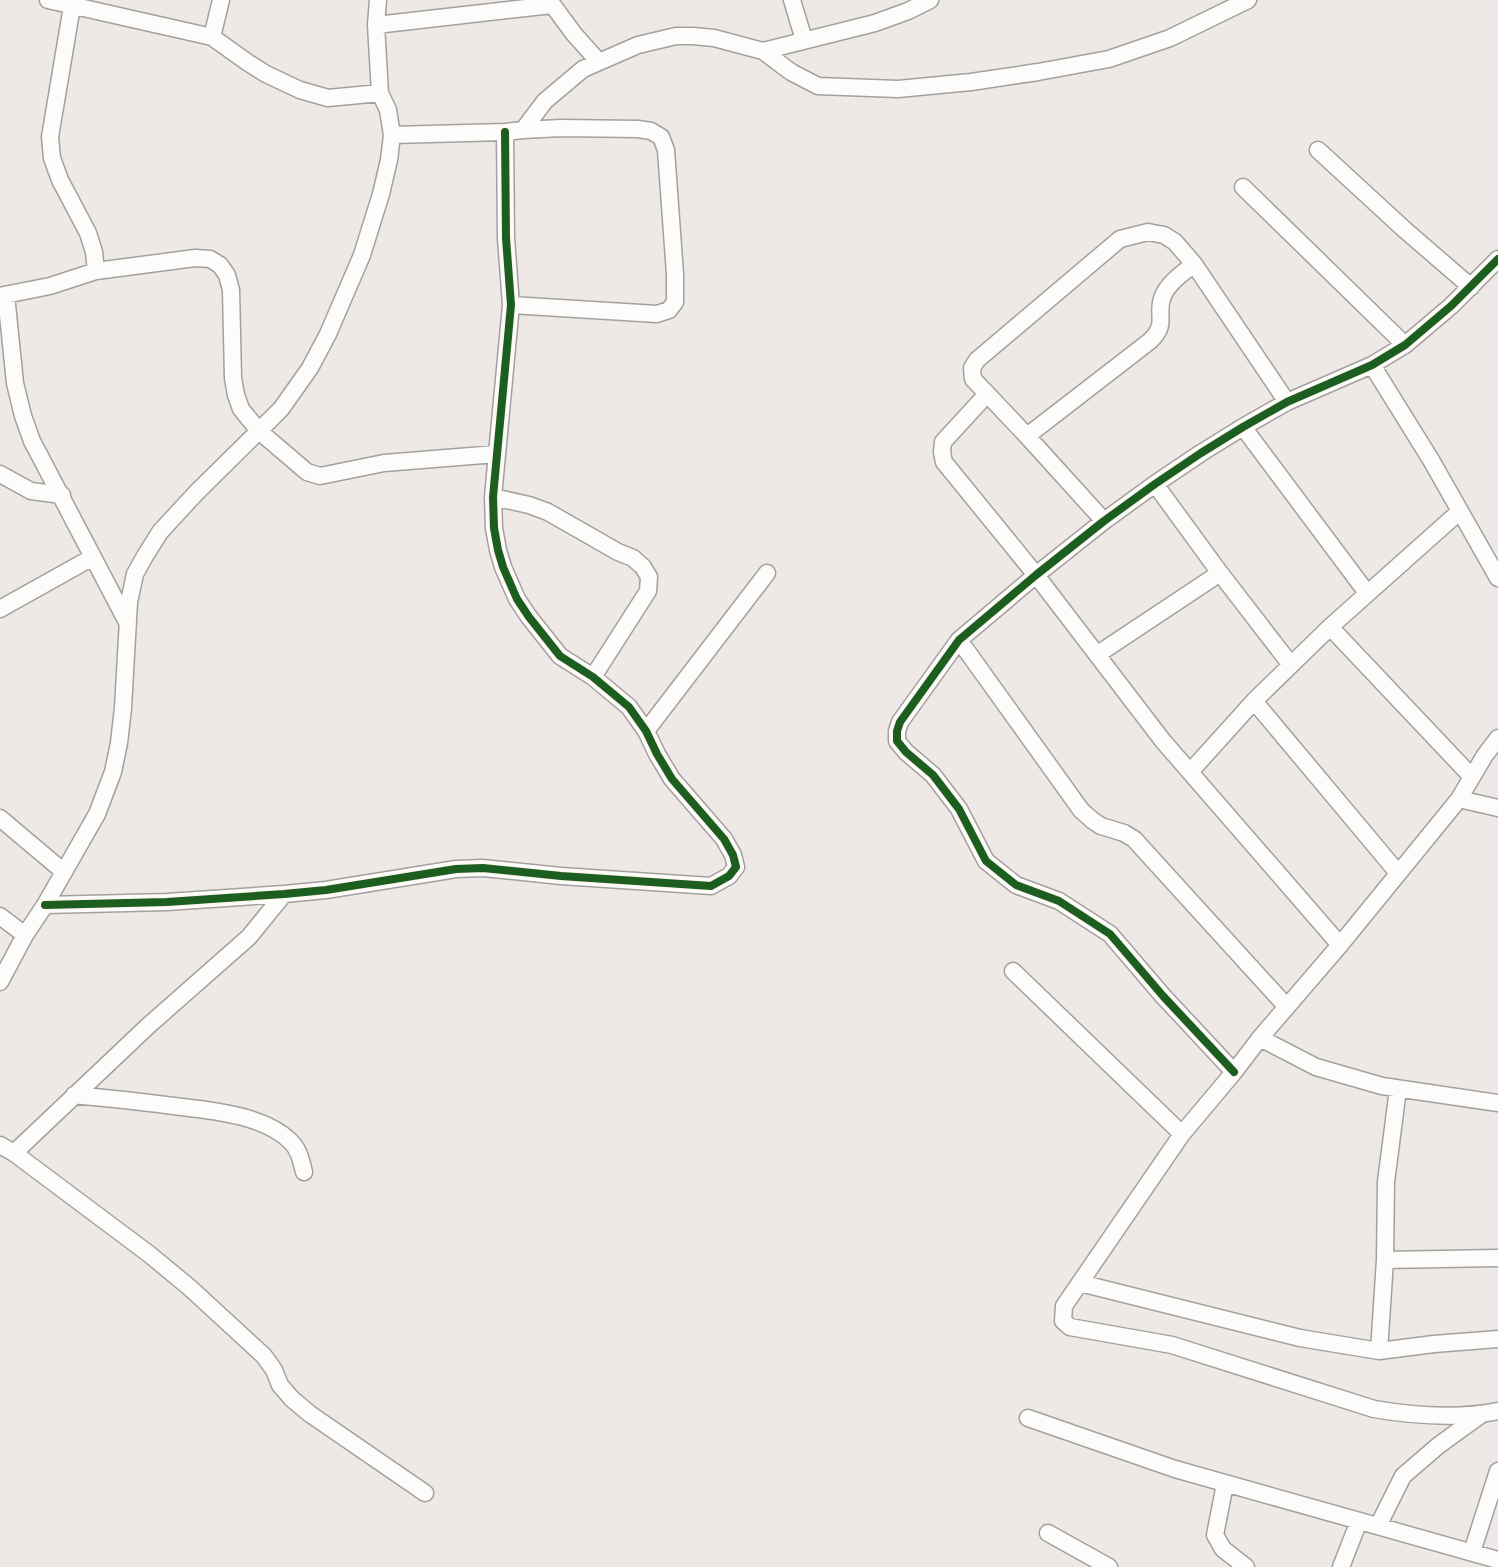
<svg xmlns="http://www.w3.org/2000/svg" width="1498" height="1567" font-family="Signika,sans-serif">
  <rect width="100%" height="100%" fill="#eee9e6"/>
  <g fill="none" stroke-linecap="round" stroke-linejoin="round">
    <g stroke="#a4a09e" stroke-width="19">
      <path id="minor" d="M48 0 212 37 247 62 266 74 300 90 328 98 380 93
        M549 0 574 34 599 62
        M792 0 804 40
        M376 25 552 5
        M212 37 221 0
        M763 51 791 72 818 86 898 89 971 82 1038 72 1109 59 1170 38 1248 0
        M392 135 505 132 523 130 545 101 583 69 638 45 676 36H693L714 38 763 51 875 23 908 11 930 0
        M1318 150 1405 230 1471 287
        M1243 187 1405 345
        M96 271 195 258 210 259 220 265 227 275 231 290 233 378 236 395 241 409 259 431 307 472 320 476 384 463 496 454
        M6 295 15 383 23 416 32 441 127 622
        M0 296 50 286 96 271 94 252 88 233 60 180 52 158 50 137 72 6
        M511 305 657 314 669 310 675 302V274L666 150 661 137 651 131 638 129 561 128 523 130
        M1372 365 1431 460 1498 578
        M987 394 943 442 942 452 944 462 1036 575 1163 741 1340 945
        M1243 427 1367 593
        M1027 436 1150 341C1169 323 1155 314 1163 296 1168 283 1183 273 1194 264
        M0 474 31 491 62 495
        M1155 484 1220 573 1291 665
        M493 497 529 505 548 512 618 552 633 558 643 567 649 577 648 591 593 677
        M1104 521 1027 436 973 379 972 368 977 360 1120 239 1148 232 1164 235 1175 242 1194 264 1287 402
        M0 609 93 557
        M1330 627 1472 777
        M959 640 1081 810 1092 820 1101 826 1124 833 1134 839 1287 1007
        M1098 654 1220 573
        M1254 701 1398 873
        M646 731 767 573
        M1498 738 1485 755 1459 799 1340 945 1260 1038 1234 1072 1182 1134 1064 1306 1063 1321 1070 1327 1172 1345 1374 1409C1415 1416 1457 1419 1498 1411
        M1190 772 1254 701 1330 627 1459 512
        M1459 799 1498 808
        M0 818 64 872
        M45 905 167 902 284 894 326 890 456 869 483 868 561 876 711 886 729 876 736 867 733 855 724 839 672 779 657 754 646 731 629 707 593 677 560 656 529 617 517 599 503 567 498 550 494 528 493 497 511 305 506 238 505 132
        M0 916 25 935
        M1013 971 1182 1134
        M0 982 25 935 45 905 97 814 113 772 119 743 123 708 129 602 135 574 145 556 160 532 196 493 281 409 310 368 328 334 362 255 381 194 389 160 392 135 388 110 380 93 376 25 378 0
        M1260 1038 1316 1067 1382 1086 1498 1103
        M1234 1072 1163 996 1110 934 1059 901 1016 885 986 861 959 809 933 775 906 752 897 741V731L900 722 959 640 1036 575 1104 521 1155 484 1201 453 1243 427 1287 402 1372 365 1405 345 1451 306 1498 259
        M1398 1089 1386 1182 1385 1260 1379 1351 1434 1344 1498 1339
        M74 1095C105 1098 135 1101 166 1105 203 1110 262 1113 290 1141 299 1149 301 1160 304 1172
        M0 1145 14 1153 149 1254 189 1287 264 1356 274 1370 280 1385 292 1399 310 1414 425 1493
        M14 1153 148 1026 249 937 284 894
        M1385 1260 1498 1258
        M1080 1283 1300 1338 1379 1351
        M1028 1418 1175 1469 1498 1560
        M1225 1484 1215 1535 1223 1549 1246 1567
        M1378 1526 1403 1476 1439 1445 1482 1414
        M1048 1533 1109 1567
        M1472 1552 1498 1471
        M1341 1567 1359 1521"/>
    </g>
    <use href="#minor" stroke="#fcfcfb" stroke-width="16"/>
    <g stroke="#fef5f1" stroke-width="11">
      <path id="cycleway" d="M45 905 167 902 284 894 326 890 456 869 483 868 561 876 711 886 729 876 736 867 733 855 724 839 672 779 657 754 646 731 629 707 593 677 560 656 529 617 517 599 503 567 498 550 494 528 493 497 511 305 506 238 505 132
        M1234 1072 1163 996 1110 934 1059 901 1016 885 986 861 959 809 933 775 906 752 897 741V731L900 722 959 640 1036 575 1104 521 1155 484 1201 453 1243 427 1287 402 1372 365 1405 345 1451 306 1498 259"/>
    </g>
    <use href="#cycleway" stroke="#1b5e20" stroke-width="8"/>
  </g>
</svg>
